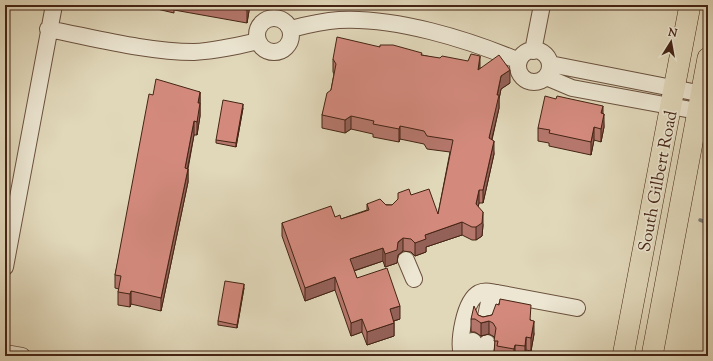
<svg xmlns="http://www.w3.org/2000/svg" width="713" height="361" font-family="'Sorts Mill Goudy',serif">
  <rect width="100%" height="100%" fill="#e1d8ba"/>
  <filter id="stains"><feTurbulence type="fractalNoise" baseFrequency=".005" numOctaves="4"/><feColorMatrix values="0 0 0 0 .2 0 0 0 0 .09 0 0 0 0 .02 0 0 0 .5 -.17"/></filter>
  <radialGradient id="worn" r=".72"><stop offset=".6" stop-color="#630" stop-opacity="0"/><stop offset="1" stop-color="#630" stop-opacity=".3"/></radialGradient>
  <g fill="none" stroke-linecap="round" stroke-linejoin="round">
    <path stroke="#787c78" stroke-width="3.5" d="M700 220 708 223"/>
    <g stroke="#6b513e" stroke-width="18">
      <path id="minor" d="M257 35a17 17 0 1 1 34 0a17 17 0 1 1-34 0Z
        M48 29C95 38 147 52 194 52 216 51 237 46 258 41
        M291 29C306 25 322 21 339 20 395 17 467 39 519 61
        M518 66a16 16 0 1 1 32 0a16 16 0 1 1-32 0Z
        M533 51 542 5
        M550 64 708 95
        M546 77 572 88 708 113
        M406 260 414 279
        M5 267 54 5
        M485 321 489 302 497 293 577 308
        M5 353 22 356
        M462 356C458 342 464 301 479 293 485 290 490 292 497 293
        M470 356 473 341
        M484 356 487 343"/>
    </g>
    <g stroke="#442414" stroke-width="22">
      <path id="major" d="M623 356 690 5
        M652 356 708 58"/>
    </g>
    <use href="#minor" stroke="#ece6d2" stroke-width="16"/>
    <use href="#major" stroke="#e1d8ba" stroke-width="21"/>
  </g>
  <path fill="#b5776c" stroke="#442414" d="M157 5H250L247 23 174 10V13L157 9Z
    M380 47 422 55 480 68 510 83 501 89 499 99V108L492 140 494 154 483 203H479L478 207 483 225 482 236 476 240H472L462 235 426 247V252L415 256 411 252 403 251 398 255 397 263 385 267 383 261 354 271 357 278 400 319 394 321V336L367 345 362 332 351 336 335 290 305 301 282 236V223L335 217 341 219 367 210V204L392 205 411 195 438 214 450 152 427 149 424 144 400 139 399 142 373 137V134L351 129 345 133 322 128V115L331 90 334 74 333 72V59Z
    M200 92V116L197 135H194L188 169V182L161 311 131 304 130 307 118 305V292L119 289 115 288V275L153 95Z
    M243 108 236 147 216 143V140Z
    M603 113 604 127 601 142 594 140 591 155 549 146V143L538 141V128Z
    M244 288 237 328 218 325V321Z
    M499 305 531 320 534 334 531 351 526 350 525 356H497V354H494L495 338 493 336 489 334 481 336 475 332H471V319L478 315 483 317 492 315Z
    M708 319V355H704V344Z"/>
  <path fill="#946158" stroke="#442414" d="M247 5H250L247 23Z
    M480 56V69L478 70Z
    M510 70V83L501 89 499 99V108L489 151V138L501 76Z
    M200 92V116L197 135V122L198 103Z
    M243 104V108L236 147V143Z
    M603 106V119L604 114V127L601 142V113Z
    M351 116V129L345 133V120Z
    M194 121V135L185 181V168Z
    M400 126V139L399 142V129Z
    M594 127V140L591 155V142Z
    M494 141V154L483 203V190Z
    M188 169V182L161 311V298Z
    M479 190V203L476 217V204Z
    M483 212V225L482 236 476 240V227Z
    M462 222V235L426 247V252L415 256V243L425 235Z
    M403 238V251L398 255 397 263 385 267V254Z
    M383 248V261L350 272V259Z
    M335 277V290L305 301V288Z
    M244 284V288L237 328V325Z
    M131 291V304L130 307V294Z
    M400 306V319L390 322V309Z
    M362 319V332L351 336V323Z
    M489 321V334L481 336V323Z
    M534 321V334L531 351V338Z
    M394 323V336L367 345V332Z
    M526 337V350L525 356V346Z
    M515 345V356H514V349Z"/>
  <path fill="#d38a7d" stroke="#442414" d="M221 5H247V10Z
    M337 37 380 47V45H393L422 53 421 55 440 58 442 56 468 61 471 54 480 56 478 70 499 55 510 70 501 76 497 95H499L489 138 494 141 483 190H479L476 204 483 212 482 223 476 227H472L462 222 425 235 426 239 415 243 411 239 403 238 398 242 397 250 385 254 383 248 350 259 357 278 387 268 400 306 390 309 394 323 367 332 362 319 351 323 335 277 305 288 282 223 331 206 335 217 340 215 341 219 369 210 367 204 380 199 386 205H392L398 199V193L409 189 411 195 429 189 438 214 453 140 427 136 424 131 400 126 399 129 373 124 374 121 351 116 345 120 322 115 327 93 331 90 336 64 333 59Z
    M156 79 200 92 198 103H200L197 122 194 121 185 168 188 169 161 298 131 291 130 294 118 292 121 276 115 275 149 94 153 95Z
    M545 96 556 99 557 96 603 106 601 113 604 114 601 129 594 127 591 142 549 133 550 130 538 128Z
    M223 100 243 104 236 143 216 140Z
    M225 281 244 284 237 325 218 321Z
    M500 299 531 305 530 320 534 321 531 338 526 337 525 346 515 345 514 349 497 346 498 341H494L496 328 493 323 489 321 481 323 475 319H471L474 306 478 315 483 317 492 315 496 304 499 305Z
    M706 319H708V345L704 344Z"/>
  <g text-anchor="middle" stroke-width="3.5" stroke-linejoin="round" paint-order="stroke">
    <g font-size="17" fill="#442414" stroke="#ece6d2">
      <text transform="translate(657 181) rotate(-79)" y="6">South Gilbert Road</text>
    </g>
  </g>
  <rect width="713" height="361" fill="none" stroke="#e1d8ba" stroke-width="20"/>
  <rect x="6" y="6" width="701" height="349" fill="none" stroke="#442414" stroke-width="2"/>
  <rect x="10" y="10" width="693" height="341" fill="none" stroke="#442414"/>
  <g transform="translate(671 42) rotate(11)" stroke="#ece6d2" stroke-width="3" paint-order="stroke">
  <path d="M0-3L7 15L0 10L-7 15Z" fill="#442414"/>
  <text y="-6" font-size="11" font-weight="bold" text-anchor="middle" fill="#442414">N</text>
  </g>
  <rect width="100%" height="100%" filter="url(#stains)"/>
  <rect width="100%" height="100%" fill="url(#worn)"/>
</svg>
